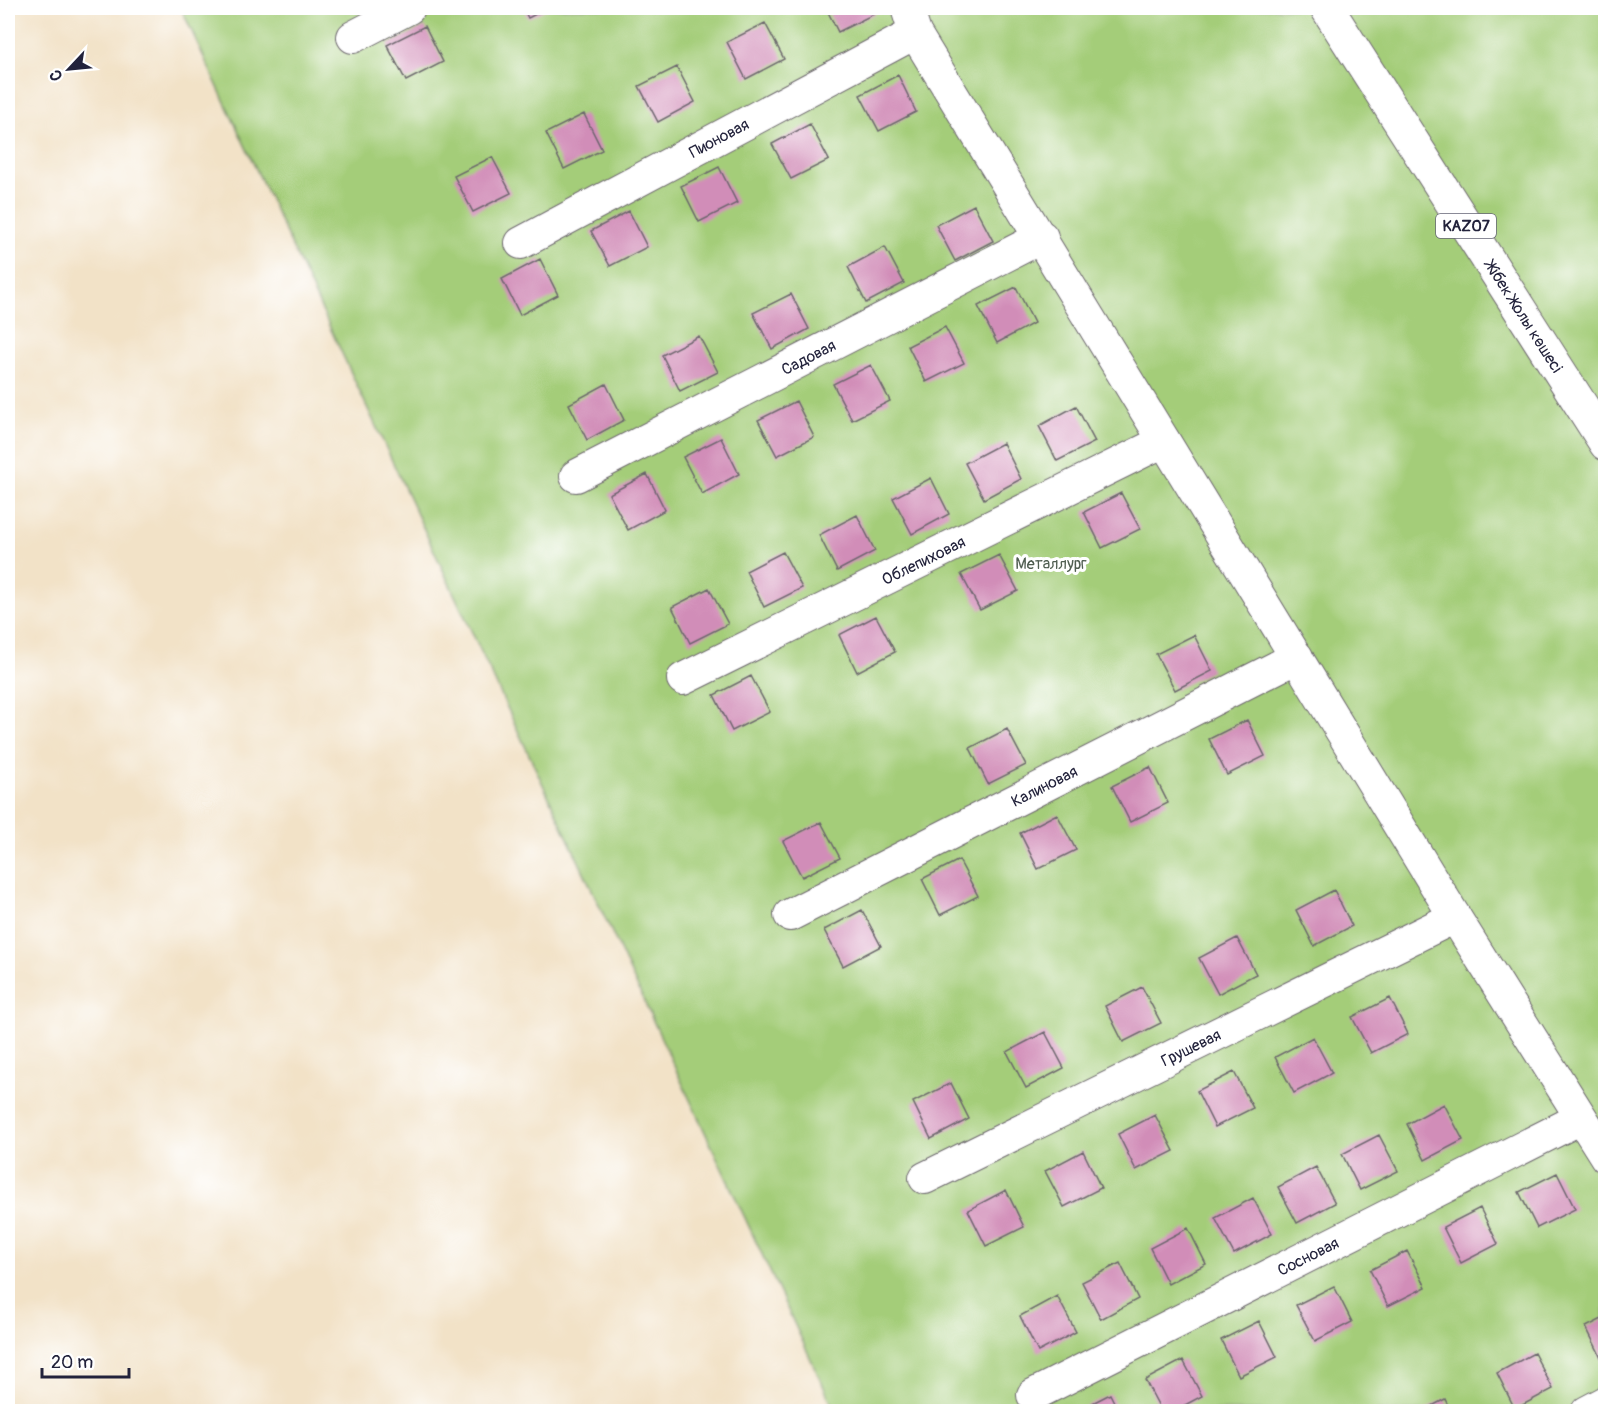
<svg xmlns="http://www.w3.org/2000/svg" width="1613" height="1419" font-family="Pangolin,sans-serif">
  <rect width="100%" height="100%" fill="#fff"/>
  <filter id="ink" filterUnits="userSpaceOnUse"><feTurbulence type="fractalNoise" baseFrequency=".0167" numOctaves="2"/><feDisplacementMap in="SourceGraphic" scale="12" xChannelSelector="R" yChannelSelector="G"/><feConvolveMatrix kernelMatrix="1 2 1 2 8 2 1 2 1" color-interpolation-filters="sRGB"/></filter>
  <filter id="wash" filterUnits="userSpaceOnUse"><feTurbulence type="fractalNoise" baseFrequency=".008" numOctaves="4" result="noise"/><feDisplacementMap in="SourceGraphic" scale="24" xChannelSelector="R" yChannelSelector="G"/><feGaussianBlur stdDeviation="1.35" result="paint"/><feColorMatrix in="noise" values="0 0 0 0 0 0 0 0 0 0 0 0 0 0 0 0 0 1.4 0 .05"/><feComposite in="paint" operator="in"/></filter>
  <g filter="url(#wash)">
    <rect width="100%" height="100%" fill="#f2e2c7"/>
    <path fill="#a4cd79" stroke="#63785a" stroke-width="1.5" d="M181 8H1605V1411H835Z"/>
    <g id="blocks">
      <path fill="#d18db8" d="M523 8H548L528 18Z
        M826 8H873L876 13 838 32Z
        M765 23 784 59 746 79 727 42Z
        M425 26 443 62 406 81 387 45Z
        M677 67 695 102 658 122 639 86Z
        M898 75 916 112 879 131 860 95Z
        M584 114 602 150 564 169 546 133Z
        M810 124 829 160 791 179 772 144Z
        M492 157 511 193 473 212 454 176Z
        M719 167 737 203 699 222 681 186Z
        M974 205 993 241 955 261 936 225Z
        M629 211 647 247 610 266 591 231Z
        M885 247 904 283 866 303 848 267Z
        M540 259 558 295 520 315 502 279Z
        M1016 287 1034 323 997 343 978 306Z
        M791 294 809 329 772 349 753 313Z
        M945 327 964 363 926 382 908 346Z
        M699 336 718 372 680 391 662 355Z
        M871 365 890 401 852 420 833 384Z
        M606 384 624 420 587 440 569 404Z
        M796 401 814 437 777 456 758 420Z
        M1076 406 1095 442 1057 461 1039 426Z
        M721 438 739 474 702 494 683 457Z
        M1003 443 1021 479 984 499 965 463Z
        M647 474 665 510 628 530 609 494Z
        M931 478 949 514 912 534 893 498Z
        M1121 493 1140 529 1102 548 1084 512Z
        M857 515 875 551 837 571 819 535Z
        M783 552 802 588 764 607 746 571Z
        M999 555 1018 591 980 610 961 574Z
        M709 588 728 624 690 643 672 607Z
        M876 616 895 652 857 672 839 635Z
        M1194 635 1212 671 1175 690 1156 654Z
        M751 676 770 712 732 731 714 695Z
        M1247 720 1265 756 1227 775 1209 739Z
        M1007 729 1026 765 988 784 970 748Z
        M1150 767 1168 803 1130 822 1112 786Z
        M1057 814 1076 850 1038 869 1020 833Z
        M821 822 840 858 802 877 783 841Z
        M959 860 978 896 940 915 922 879Z
        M1334 890 1352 926 1314 946 1296 910Z
        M862 910 881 946 843 966 824 930Z
        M1237 938 1256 974 1218 994 1199 958Z
        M1142 987 1161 1023 1123 1042 1105 1006Z
        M1390 998 1408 1034 1371 1053 1352 1017Z
        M1045 1032 1064 1068 1026 1088 1007 1052Z
        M1313 1037 1332 1073 1294 1093 1275 1057Z
        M1234 1072 1253 1108 1215 1127 1197 1091Z
        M951 1083 969 1119 931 1139 913 1102Z
        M1444 1104 1463 1140 1425 1160 1407 1124Z
        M1155 1115 1174 1151 1136 1170 1118 1134Z
        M1379 1135 1398 1171 1360 1190 1342 1154Z
        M1083 1151 1101 1188 1064 1207 1045 1171Z
        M1316 1167 1335 1203 1297 1223 1278 1187Z
        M1557 1173 1575 1209 1537 1228 1519 1192Z
        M1006 1190 1024 1227 986 1246 968 1210Z
        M1253 1198 1272 1234 1234 1254 1215 1218Z
        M1480 1208 1498 1244 1461 1263 1443 1227Z
        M1188 1228 1206 1264 1168 1284 1150 1248Z
        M1407 1251 1426 1287 1388 1306 1370 1270Z
        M1120 1263 1138 1299 1101 1319 1082 1282Z
        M1334 1286 1352 1322 1315 1341 1296 1305Z
        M1057 1296 1076 1332 1038 1352 1020 1316Z
        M1606 1317V1362L1604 1363 1586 1327Z
        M1259 1321 1277 1357 1239 1376 1221 1340Z
        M1534 1353 1553 1389 1515 1409 1497 1373Z
        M1183 1360 1202 1396 1172 1412H1162L1145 1380Z
        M1110 1394 1119 1412H1075Z
        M1445 1399 1451 1412H1421Z"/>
    </g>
  </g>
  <g filter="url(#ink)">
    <use href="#blocks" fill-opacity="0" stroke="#6b656c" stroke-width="1.5"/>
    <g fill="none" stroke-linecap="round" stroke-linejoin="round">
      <g stroke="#6b656c" stroke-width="34">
        <g id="minor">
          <path d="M907 8 915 33 1455 917 1606 1157"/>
          <path d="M353 37 409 8"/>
          <path id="s1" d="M521 243 915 33"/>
          <path id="s2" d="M576 476 1042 237"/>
          <path id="s3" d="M683 679 1164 441"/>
          <path id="s4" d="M790 915 1297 657"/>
          <path id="s5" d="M925 1178 1455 917"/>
          <path id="s6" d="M1033 1395 1581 1118"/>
          <path d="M1587 1412 1606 1402"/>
        </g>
      </g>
      <g stroke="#6b656c" stroke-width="35">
        <g id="highway">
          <path id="s7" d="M1327 8 1606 444"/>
        </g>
      </g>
      <use href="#minor" stroke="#fff" stroke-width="32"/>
      <use href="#highway" stroke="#fff" stroke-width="33"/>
    </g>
  </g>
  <g text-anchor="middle" stroke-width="6" stroke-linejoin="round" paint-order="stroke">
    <rect fill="#fff" stroke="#646476" stroke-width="1.5" x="1436" y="214" width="60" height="24" rx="4.5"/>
    <g font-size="15" font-weight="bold" fill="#22223b">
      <text x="1466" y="231">KAZ07</text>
    </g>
    <g font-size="16" fill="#22223b" stroke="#fff">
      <text dy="6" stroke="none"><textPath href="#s1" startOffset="224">Пионовая</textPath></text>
      <text dy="6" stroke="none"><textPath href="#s7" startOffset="366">Жібек Жолы көшесі</textPath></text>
      <text dy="6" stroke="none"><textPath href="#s2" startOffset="261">Садовая</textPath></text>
      <text dy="6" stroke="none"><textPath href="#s3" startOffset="268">Облепиховая</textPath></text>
      <text dy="6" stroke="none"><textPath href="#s4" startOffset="285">Калиновая</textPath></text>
      <text dy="6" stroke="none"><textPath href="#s5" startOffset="296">Грушевая</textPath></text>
      <text dy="6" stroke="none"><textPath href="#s6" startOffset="308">Сосновая</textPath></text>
    </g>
    <g font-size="16" fill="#505e51" stroke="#fff">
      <text x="1051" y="569">Металлург</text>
    </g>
  </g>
  <rect width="1613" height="1419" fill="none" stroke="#fff" stroke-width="30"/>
  <g transform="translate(69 69) rotate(244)" stroke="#ffffff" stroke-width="4.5" paint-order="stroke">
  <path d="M0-4.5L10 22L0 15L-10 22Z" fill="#22223b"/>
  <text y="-9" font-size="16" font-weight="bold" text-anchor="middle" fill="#22223b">С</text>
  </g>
  <path d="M42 1368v9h87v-9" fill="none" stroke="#22223b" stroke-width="3"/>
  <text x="51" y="1368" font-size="18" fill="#22223b" stroke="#ffffff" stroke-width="4.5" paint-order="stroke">20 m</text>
</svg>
